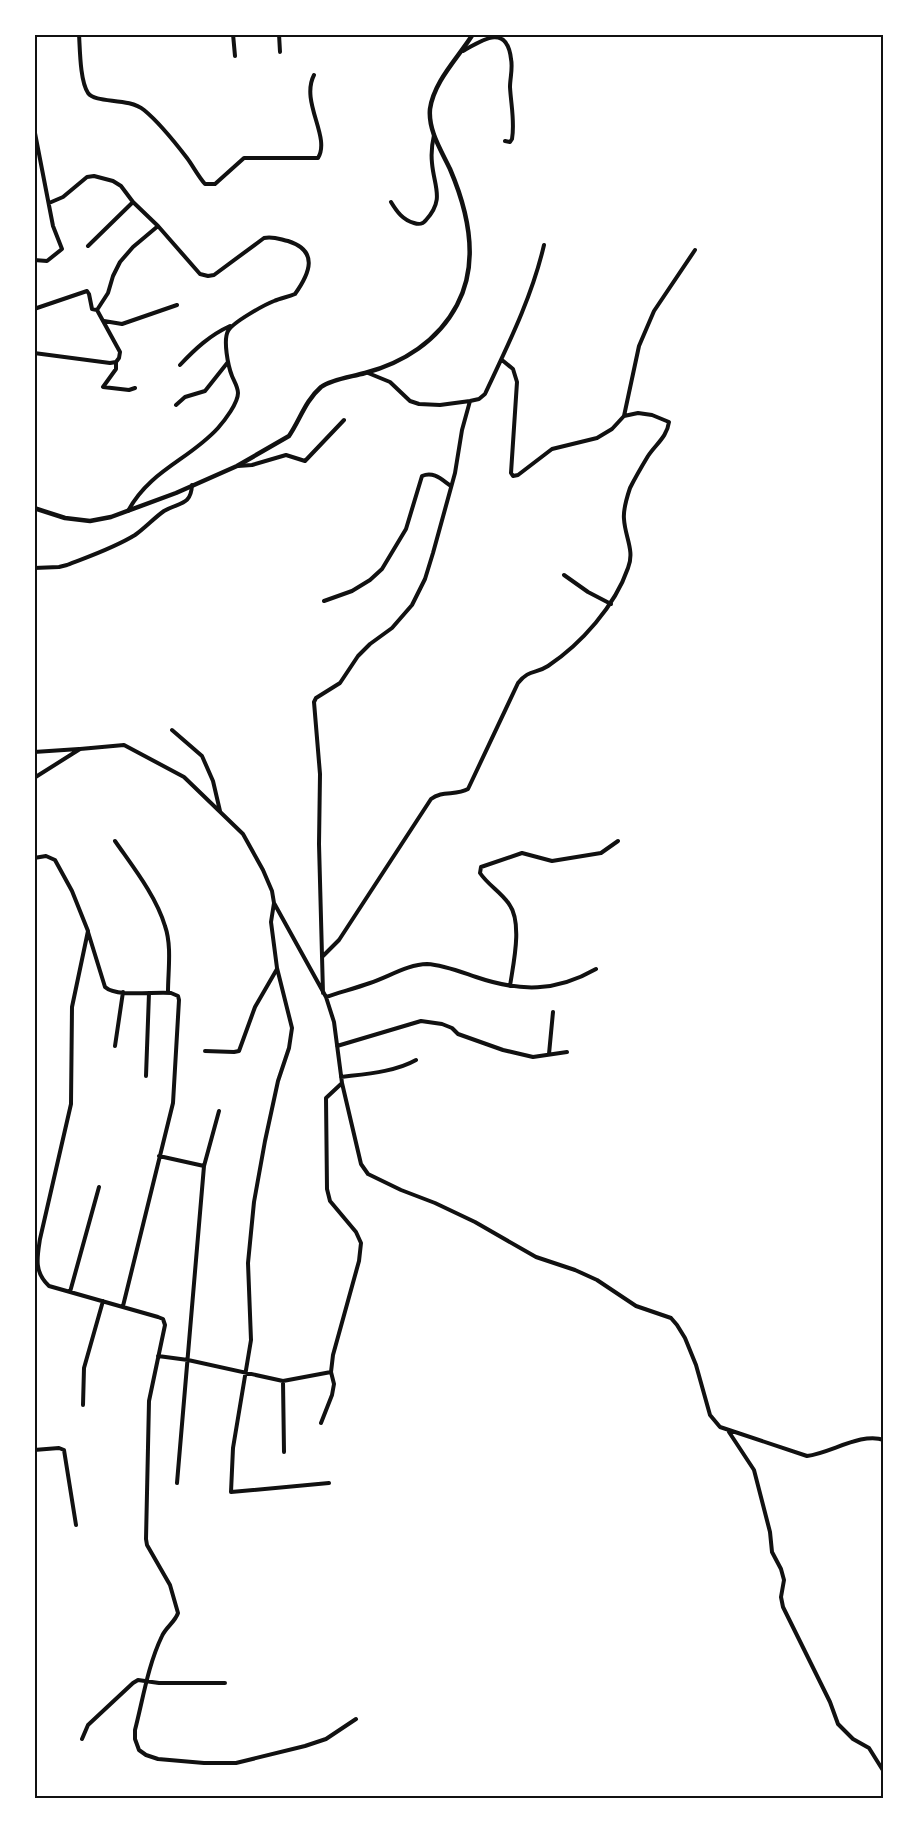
<svg xmlns="http://www.w3.org/2000/svg" width="918" height="1833" font-family="Ubuntu,sans-serif">
  <rect width="100%" height="100%" fill="#fff"/>
  <g fill="none" stroke-linecap="round" stroke-linejoin="round">
    <path stroke="#111" stroke-width="4" d="M79 34C80 50 80 81 88 93 96 104 128 97 144 110 160 123 174 141 187 158 193 166 198 176 205 184H215L244 158H318C331 137 300 102 314 75
      M233 34 235 56
      M279 34 280 52
      M463 51C482 40 507 23 511 59 513 68 510 78 510 87 511 105 515 122 512 139L510 142 505 141
      M34 128 53 226 62 249 47 261 34 260
      M391 202C397 212 403 220 414 223 420 225 423 224 426 220 445 199 434 187 432 163 431 154 432 144 434 135
      M49 203 63 197 87 177 94 176 113 181 121 186 133 202 158 226 200 274 208 276 214 275 264 238C273 236 279 239 288 241 319 251 310 273 295 294 288 297 281 298 274 301 264 305 233 322 228 331 223 340 228 366 232 376 234 381 238 387 238 393 238 403 225 420 218 428 189 460 150 470 128 511
      M88 246 133 202
      M34 309 87 291 89 294 92 309 97 310 120 352 119 358 116 362 110 363 34 353
      M97 310 108 293 113 276 120 262 133 247 158 226
      M104 321 122 324 177 305
      M116 362V369L103 387 129 390 135 388
      M180 365C195 349 210 335 230 326
      M368 373 390 382 410 401 419 404 440 405 470 401 479 399 485 394C508 345 532 297 544 245
      M176 405 185 397 205 391 228 362
      M624 416 639 346 654 311 695 250
      M238 466 252 465 286 455 305 461 344 420
      M34 568 59 567 67 565C90 556 114 548 135 535 145 528 154 518 164 511 179 502 191 506 192 485
      M564 575 588 592 611 604
      M324 601 352 591 370 580 382 569 406 529 422 476C434 471 442 480 451 486
      M172 730 202 756 213 781 220 811
      M34 752 79 749
      M34 778 80 749 124 745 184 777 243 834 263 870 272 891 274 903 326 997 334 1022 342 1083 361 1164 368 1174 401 1190 435 1203 475 1222 536 1257 575 1270 597 1280 636 1306 671 1318 677 1325 685 1338 696 1365 710 1415 720 1427 807 1456C831 1453 861 1432 884 1440
      M115 841C133 867 156 896 165 926 172 946 168 971 168 992
      M34 858 46 856 55 860 72 891 88 931 72 1007 71 1104 40 1239C37 1258 34 1272 49 1286L158 1317 163 1319 165 1325 149 1401 146 1539 147 1545 170 1585 178 1613C175 1622 166 1627 162 1636 148 1665 143 1699 135 1730V1739L139 1750 146 1755 158 1759 204 1763H236L305 1746 326 1739 356 1719
      M274 903 271 922 277 968 292 1028 289 1048 278 1081 265 1141 254 1202 248 1263 251 1340 233 1448 231 1492 329 1483
      M88 932 105 987C117 998 156 991 171 993L178 996 179 1000 173 1103 123 1306
      M323 956 339 940 431 799C442 790 456 796 468 789L518 683C529 669 536 674 548 666 581 644 615 606 628 568 635 551 625 537 624 519 623 510 627 497 630 488 635 478 642 466 648 456 656 444 667 437 669 422L652 415 638 413 624 416 612 429 597 438 552 449 518 475 513 476 511 473 517 382 513 369 502 360
      M510 986C513 965 523 923 509 904 501 892 488 885 480 873L481 867 522 853 552 861 601 853 618 841
      M323 993 319 844 320 774 314 702 316 698 340 683 358 656 370 644 392 628 412 605 425 579 433 553 455 473 462 430 470 401
      M326 997C341 992 356 988 370 983 388 977 409 964 427 964 444 965 461 972 476 977 520 992 556 992 596 969
      M115 1046 123 992
      M337 1046 421 1021 442 1024 452 1028 458 1034 503 1050 533 1057 567 1052
      M205 1051 234 1052 239 1051 255 1007 277 969
      M549 1054 553 1012
      M146 1076 149 993
      M341 1077C365 1074 395 1072 416 1060
      M159 1156 204 1166
      M70 1292 99 1187
      M158 1356 188 1360 283 1381 331 1372
      M283 1381 284 1452
      M83 1405 84 1368 103 1301
      M321 1423 332 1395 334 1384 331 1372 333 1355 359 1261 361 1243 356 1232 330 1201 327 1189 326 1098 341 1084
      M729 1432 754 1470 770 1532 772 1552 781 1569 784 1580 781 1597 783 1607 830 1702 838 1724 853 1739 869 1748 884 1772
      M34 1450 59 1448 64 1450 76 1525
      M177 1483 204 1166 219 1111
      M82 1739 88 1725 133 1683 138 1680 159 1683H225"/>
    <path stroke="#111" stroke-width="4.5" d="M34 508 65 518 90 521 111 517 176 493 237 466 289 436C300 420 305 401 321 387 332 379 351 377 365 373 403 363 438 341 457 305 480 262 468 211 450 169 441 150 428 130 430 109 434 81 458 58 473 34"/>
  </g>
  <rect width="918" height="1833" fill="none" stroke="#ffffff" stroke-width="72"/>
  <rect x="36" y="36" width="846" height="1761" fill="none" stroke="#111" stroke-width="2"/>
</svg>
